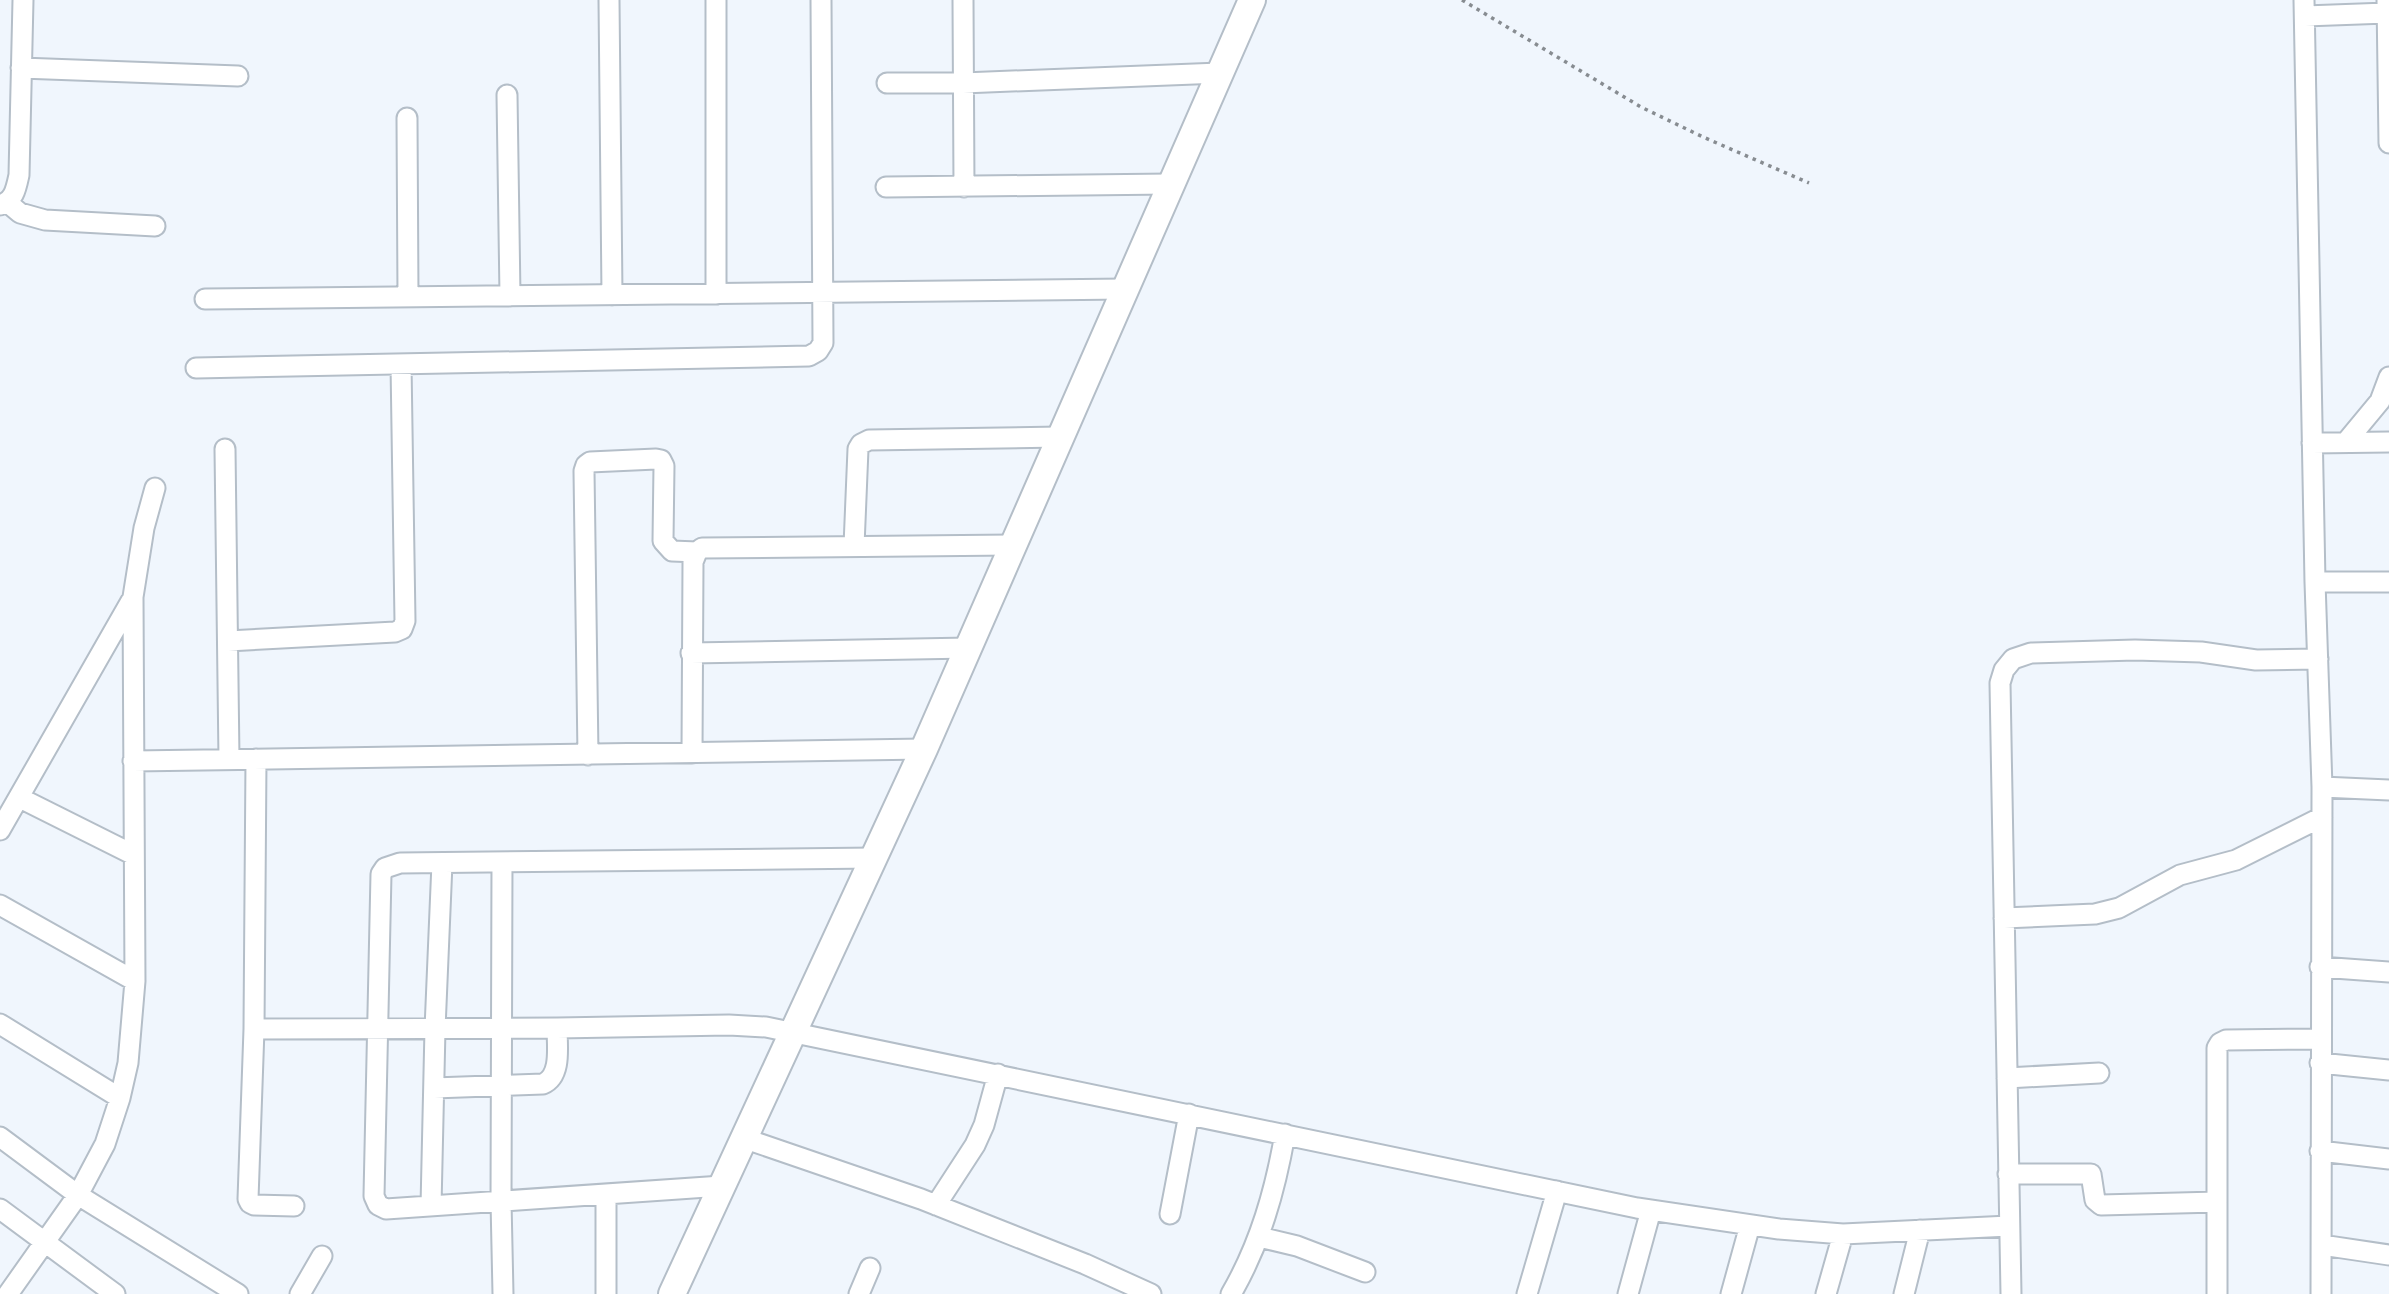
<svg xmlns="http://www.w3.org/2000/svg" width="2389" height="1294" font-family="'Titillium Web',sans-serif">
  <rect width="100%" height="100%" fill="#f0f6fd"/>
  <g fill="none" stroke-linecap="round" stroke-linejoin="round">
    <g stroke="#b4bec8" stroke-width="23">
      <path id="street" d="M609 0 612 295
        M716 0V294
        M963 0 964 187
        M2304 0 2315 582 2322 787 2321 1294
        M2387 0 2389 143
        M2305 16 2387 13
        M21 68 238 76
        M887 83H963L1220 73
        M507 95 510 296
        M407 118 408 297
        M886 187 1170 184
        M8 203 20 213 45 220 155 226
        M0 205C14 201 16 189 19 175L23 0
        M205 299 1125 289
        M196 368 809 356 818 351 823 343 821 0
        M2346 442 2380 401 2389 377
        M2312 443 2389 442
        M225 449 229 759
        M854 546 858 449 861 444 869 440 1060 437
        M2315 582H2389
        M228 641 395 632 402 629 405 621 401 364
        M691 653 969 648
        M692 753 693 562 697 552 702 548 1012 545
        M588 755 584 471 586 465 590 462 656 459 661 460 664 466 663 541 672 551 697 552
        M256 759 254 1029 248 1199 250 1203 254 1205 294 1206
        M133 761 924 749
        M2322 787 2389 790
        M20 798 134 855
        M0 830 131 601
        M502 862 501 1201 503 1294
        M0 905 135 981
        M2004 918 2095 914 2119 908 2180 875 2236 860 2322 817
        M2320 967 2389 972
        M0 1024 120 1098
        M254 1029 557 1028 729 1025 766 1027 1637 1208 1779 1229 1843 1234 2009 1226
        M2320 1063 2389 1070
        M2007 1078 2099 1073
        M434 1088 543 1084C562 1076 557 1046 557 1028
        M0 1137 78 1195 238 1294
        M746 1139 921 1199 1085 1264 1151 1294
        M2320 1151 2389 1159
        M2008 1174H2091L2095 1200 2101 1205 2217 1202
        M722 1186 386 1209 378 1205 374 1196 381 874 385 868 400 863 875 858
        M606 1194V1294
        M936 1205 975 1145 984 1125 998 1074
        M431 1206 435 1029 442 863
        M0 1209 115 1294
        M1170 1214 1189 1114
        M1259 1237 1297 1246 1365 1272
        M2322 1245 2389 1255
        M8 1294 78 1195 105 1144 120 1098 128 1063 135 981 133 597 144 528 155 488
        M300 1294 322 1256
        M859 1294 870 1268
        M1231 1294C1260 1244 1275 1191 1285 1134
        M1527 1294 1557 1191
        M1628 1294 1651 1210
        M1731 1294 1750 1225
        M1826 1294 1843 1234
        M1904 1294 1920 1230
        M2011 1294 2000 683 2004 670 2013 659 2031 653 2135 650 2201 652 2256 660 2318 659
        M2217 1294V1048L2220 1043 2226 1040 2320 1039"/>
    </g>
    <g stroke="#b4bec8" stroke-width="30">
      <path id="secondary" d="M672 1294 924 749 1252 0"/>
    </g>
    <path stroke="#878c91" stroke-width="3.5" stroke-dasharray="3.5 5" stroke-linecap="butt" d="M1462 0 1641 107 1703 137 1809 183"/>
    <use href="#street" stroke="#fff" stroke-width="19"/>
    <use href="#secondary" stroke="#fff" stroke-width="26"/>
  </g>
</svg>
